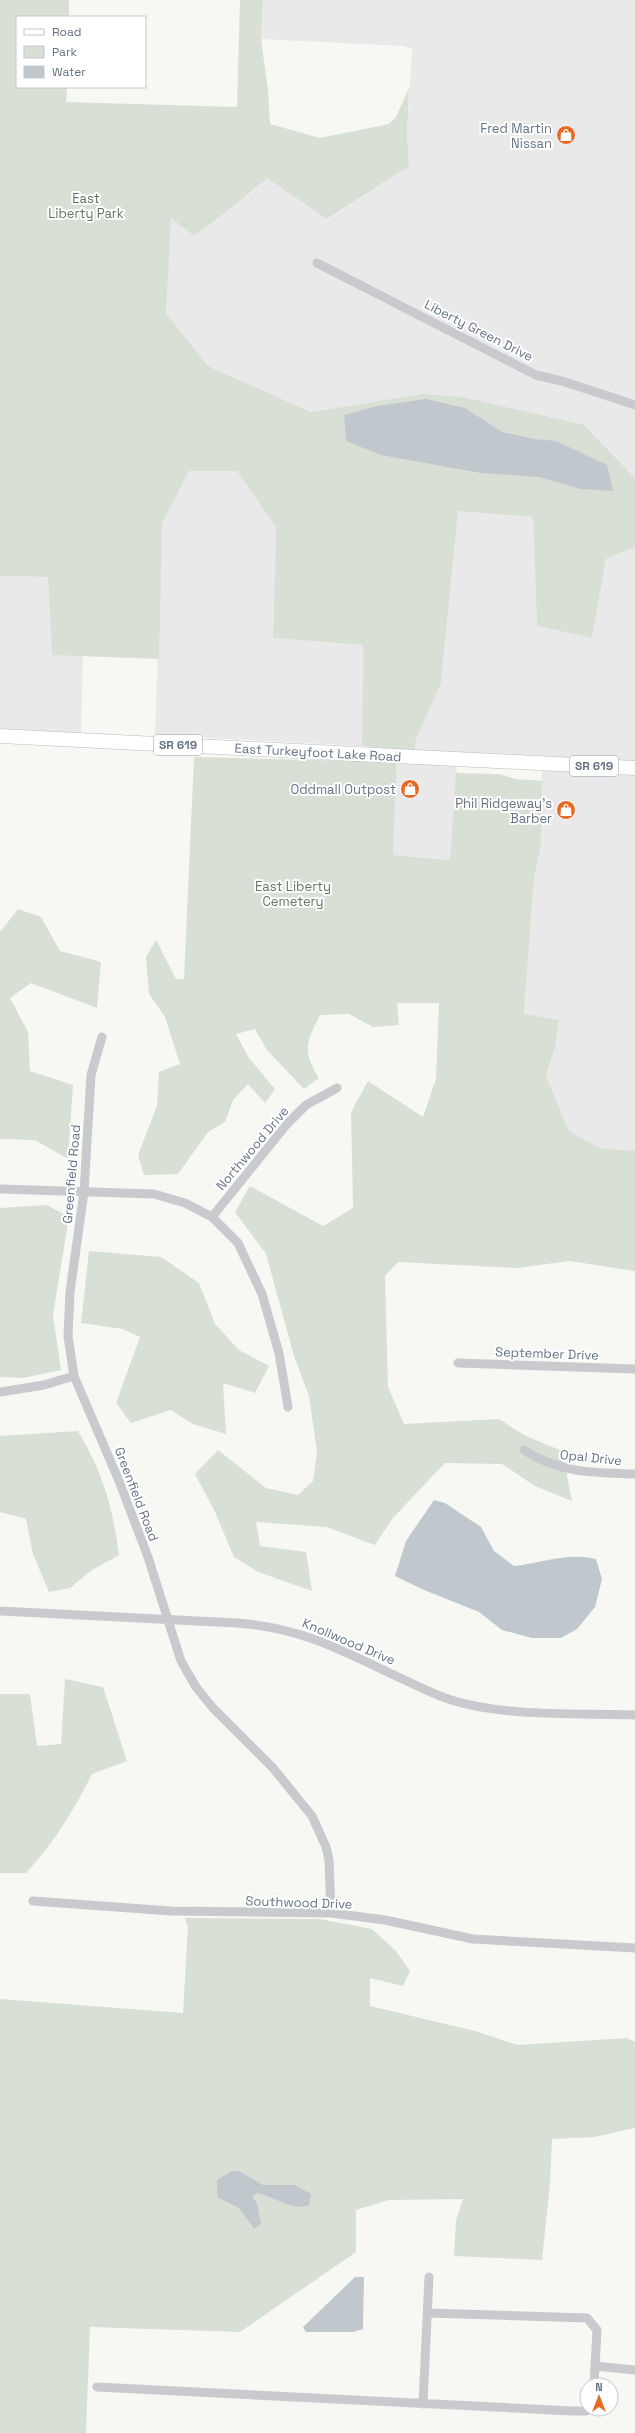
<svg xmlns="http://www.w3.org/2000/svg" width="635" height="2433" font-family="'Space Grotesk',sans-serif">
  <rect width="100%" height="100%" fill="#f7f8f4"/>
  <path fill="#e8e9e8" d="M263 0H635V478L584 425 421 394 311 412 208 366 144 285 155 205 194 236 229 210 267 178 328 219 409 166 407 136 412 49 404 46 261 39Z
    M189 471H237L276 527 273 638 363 645 362 746 155 735 162 524Z
    M458 511 533 517 537 626 592 638 606 559 635 547V1151L600 1148 569 1131 546 1076 555 1047 524 1014 534 878 541 846 542 764 415 757 416 740 441 683Z
    M0 576 48 577 52 654 83 656 81 733 0 729Z
    M397 762 457 764 450 860 393 855Z"/>
  <path fill="#d8dfd5" d="M0 0H69V17H17V87H67L66 102 237 107 240 0H263L261 39 268 90 270 124 320 138 389 124 396 117 409 88 407 136 409 166 327 219 267 178 229 210 194 236 171 218 166 313 208 366 311 412 421 394 462 397 584 425 635 478V547L606 559 592 638 537 626 533 517 458 511 441 683 416 740 415 751 362 746 363 645 273 638 276 527 237 471H189L162 524 159 659 52 655 48 577 0 576Z
    M194 757 397 762 393 855 450 860 456 773 499 774 516 779 542 781 541 846 534 878 524 1014 559 1020 555 1047 546 1076 569 1131 600 1148 635 1151V1271L569 1261 517 1268 398 1262 385 1276 388 1387 404 1424 499 1419 524 1435 562 1451 572 1501 535 1486 502 1464 445 1463 392 1519 375 1545 327 1527 256 1522 260 1546 306 1552 312 1591 258 1572 234 1557 215 1512 195 1474 218 1450 266 1488 298 1495 313 1481 317 1452 309 1396 294 1356 266 1254 235 1212 250 1186 323 1226 353 1208 351 1112 368 1081 423 1117 436 1079 439 1003H397L399 1025 373 1027 349 1014 320 1015C306 1043 302 1051 319 1078L304 1089 267 1050 255 1029 236 1034 249 1058 275 1089 265 1103 248 1084 233 1100 225 1122 208 1132 178 1174 144 1175 138 1155 157 1106 159 1072 180 1064 165 1017 149 994 146 957 156 940 176 979H184Z
    M18 909 41 917 60 951 101 962 97 1008 31 983 10 998 28 1032 30 1071 73 1085 68 1159 35 1140 0 1139V932Z
    M47 1205 69 1217 53 1315 61 1370 23 1378 0 1377V1208Z
    M89 1251 161 1257 199 1283 215 1324 239 1350 269 1366 255 1393 223 1383 226 1434 193 1424 171 1410 131 1423 116 1403 140 1337 123 1329 81 1323Z
    M78 1431C104 1476 112 1504 119 1555L92 1570 70 1588 49 1592 33 1554 26 1519 0 1512V1436Z
    M65 1679 103 1687 127 1761 92 1774C74 1810 54 1843 26 1873H0V1694H30L37 1746 61 1744Z
    M185 1918 319 1919 372 1929 396 1951 410 1971 403 1986 370 1978V2006L475 2031 518 2045 627 2038 635 2042V2128L594 2137 552 2139 550 2184 542 2260 454 2256 456 2220 463 2199 388 2200 356 2210V2252L240 2332 90 2327 86 2433H0V1999L183 2013 188 1927Z"/>
  <path fill="#c0c8cd" d="M426 399 465 408 502 432 534 439 556 441 607 465 613 491 581 489 539 477 481 473 381 455 346 441 344 415 377 406Z
    M434 1500 445 1503 481 1527 494 1551 514 1566C543 1563 567 1552 596 1559L602 1579 595 1607 577 1629 561 1638H532L502 1630 479 1612 424 1590 395 1576 406 1541Z
    M232 2171H239L263 2185H295L311 2194 309 2205C292 2212 274 2196 257 2193L252 2197 257 2203 261 2224 254 2229 239 2208 217 2197V2180Z
    M355 2277H364L363 2329 353 2332H306L303 2327Z"/>
  <g fill="none" stroke-linecap="round" stroke-linejoin="round">
    <g stroke="#b8bbc0" stroke-width="15">
      <path id="primary" d="M0 736 635 768"/>
    </g>
    <path stroke="#c8cace" stroke-width="9" d="M317 263 536 375 562 381 635 405
      M102 1037 91 1075 84 1192 70 1292 68 1336 74 1376 119 1481 148 1557 181 1661 196 1687 213 1708 273 1768 312 1816 326 1847 329 1860 331 1913
      M0 1189 154 1194 185 1203 212 1217 238 1243 262 1294 279 1353 288 1407
      M212 1217 287 1124 306 1105 337 1088
      M458 1363 635 1369
      M0 1392 44 1385 74 1376
      M524 1450C558 1473 595 1473 635 1474
      M0 1611 237 1623C301 1628 339 1649 396 1676 414 1684 432 1694 451 1700 506 1717 577 1713 635 1715
      M33 1901 171 1911 331 1913 385 1920 473 1939 635 1948
      M428 2313 587 2318 597 2330 594 2385
      M595 2366 635 2370
      M97 2387 572 2411H587L588 2409
      M423 2404 429 2277"/>
    <use href="#primary" stroke="#fff" stroke-width="14"/>
  </g>
  <defs>
    <g id="shop-disc" transform="scale(1)"><circle r="9.5" fill="#e66a26" stroke="#fff"/><path d="M-5-2.5h2.3a2.7 3.5 0 0 1 5.4 0H5L5.5 6h-11ZM-1.5-2.5h3a1.5 2.3 0 0 0-3 0Z" fill="#fff"/></g>
  </defs>
  <g fill-rule="evenodd">
    <use href="#shop-disc" x="566" y="135"/>
    <use href="#shop-disc" x="410" y="789"/>
    <use href="#shop-disc" x="566" y="810"/>
  </g>
  <g text-anchor="middle" stroke-width="4" stroke-linejoin="round" paint-order="stroke">
    <g fill="#fff" stroke="#949eaa" stroke-width="1">
      <rect x="154" y="735" width="48" height="20" rx="3"/>
      <rect x="570" y="756" width="48" height="20" rx="3"/>
    </g>
    <g font-size="12" font-weight="bold" fill="#667486">
      <text x="178" y="749">SR 619</text>
      <text x="594" y="770">SR 619</text>
    </g>
    <g font-size="13" fill="#667486" stroke="#fff" text-anchor="end">
      <text x="552" y="133">Fred Martin<tspan x="552" dy="15">Nissan</tspan></text>
      <text x="396" y="794">Oddmall Outpost</text>
      <text x="552" y="808">Phil Ridgeway's<tspan x="552" dy="15">Barber</tspan></text>
    </g>
    <g font-size="13" fill="#637861" stroke="#fff">
      <text x="86" y="203">East<tspan x="86" dy="15">Liberty Park</tspan></text>
      <text x="293" y="891">East Liberty<tspan x="293" dy="15">Cemetery</tspan></text>
    </g>
    <g font-size="13" fill="#667486" stroke="#fff">
      <text transform="translate(479 330) rotate(27)" y="5">Liberty Green Drive</text>
      <text transform="translate(318 752) rotate(3)" y="5">East Turkeyfoot Lake Road</text>
      <text transform="translate(252 1148) rotate(-50)" y="5">Northwood Drive</text>
      <text transform="translate(71 1174) rotate(-85)" y="5">Greenfield Road</text>
      <text transform="translate(547 1353) rotate(2)" y="5">September Drive</text>
      <text transform="translate(591 1457) rotate(6)" y="5">Opal Drive</text>
      <text transform="translate(137 1494) rotate(69)" y="5">Greenfield Road</text>
      <text transform="translate(349 1641) rotate(23)" y="5">Knollwood Drive</text>
      <text transform="translate(299 1902) rotate(2)" y="5">Southwood Drive</text>
    </g>
  </g>
  <rect x="16" y="16" width="130" height="72" fill="#ffffff" stroke="#c2c7cf"/>
  <rect x="24" y="29" width="20" height="6" fill="#ffffff" stroke="#c2c7cf"/>
  <text x="52" y="36" font-size="12" fill="#667486">Road</text>
  <rect x="24" y="46" width="20" height="12" fill="#d8dfd5" stroke="#c2c7cf"/>
  <text x="52" y="56" font-size="12" fill="#667486">Park</text>
  <rect x="24" y="66" width="20" height="12" fill="#c0c8cd" stroke="#c2c7cf"/>
  <text x="52" y="76" font-size="12" fill="#667486">Water</text>
  <g transform="translate(599 2397)"><circle r="19" fill="#ffffff" stroke="#c2c7cf"/>
  <path d="M0-3L7 15L0 10L-7 15Z" fill="#e66a26"/>
  <text y="-6" font-size="11" font-weight="bold" text-anchor="middle" fill="#667486">N</text>
  </g>
</svg>
